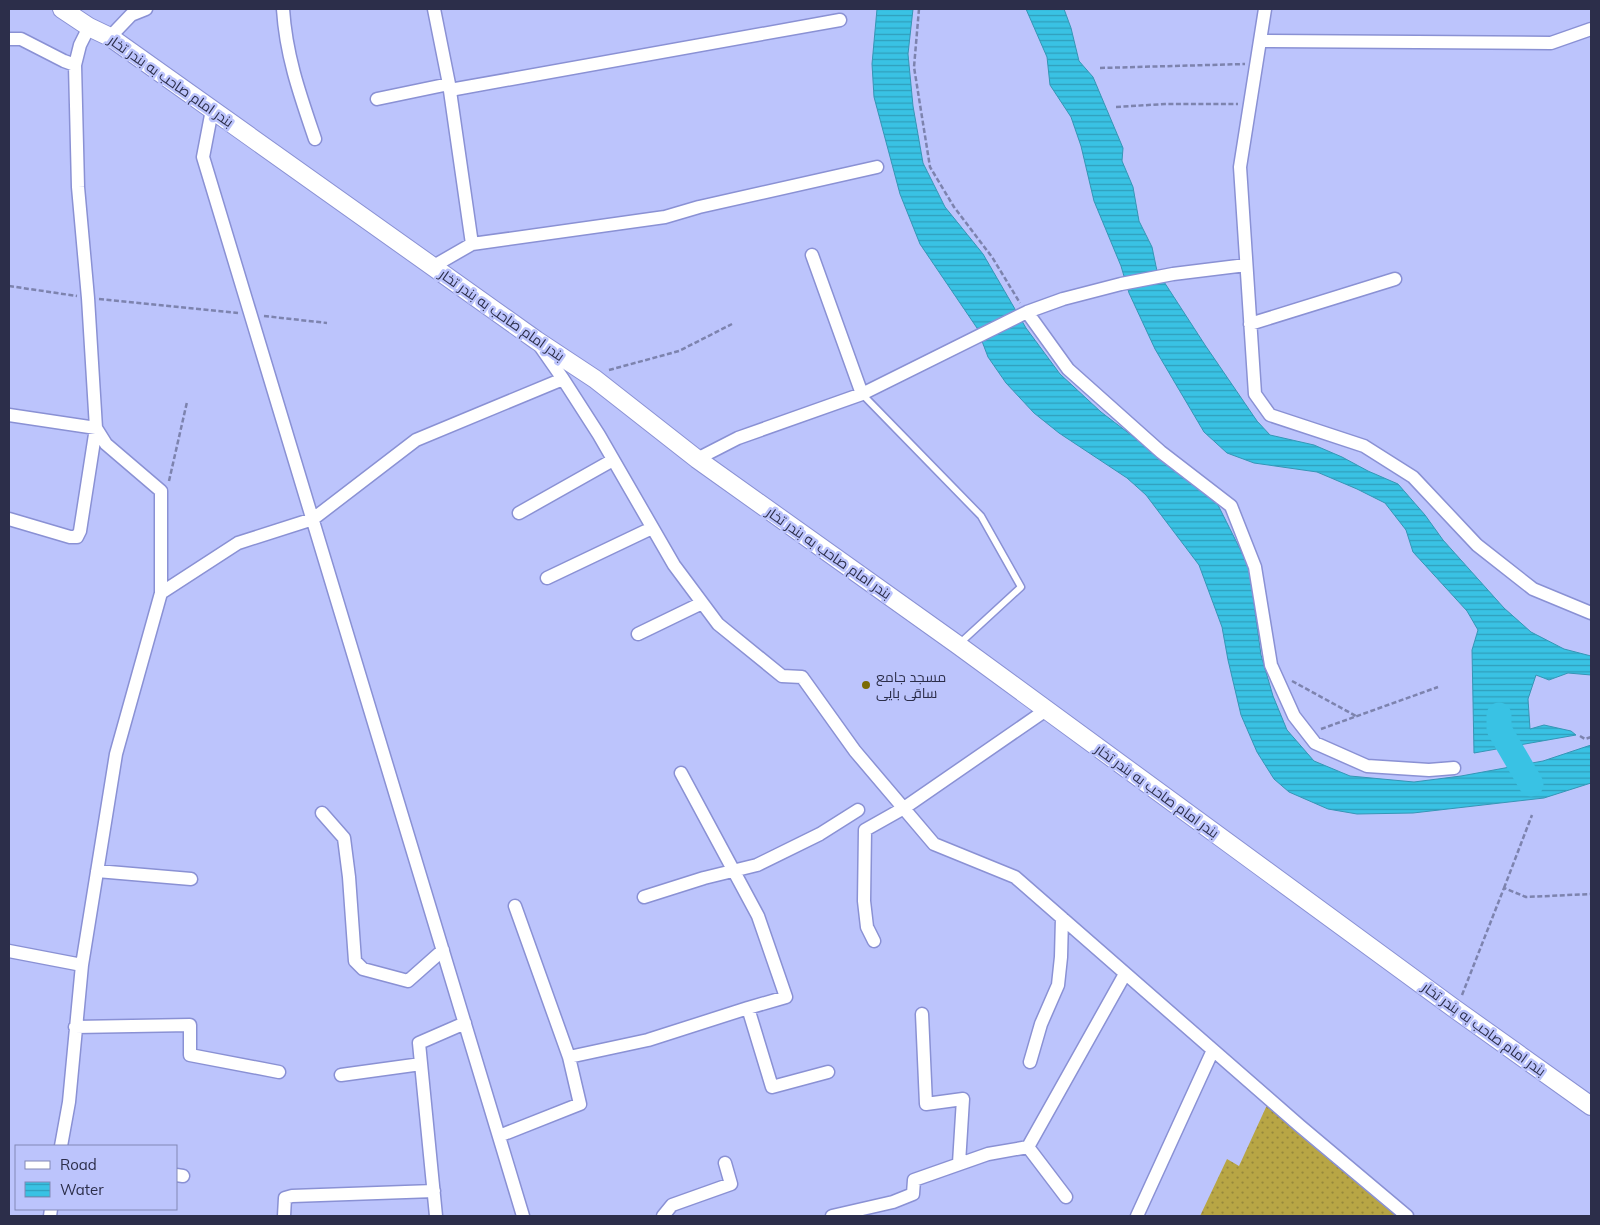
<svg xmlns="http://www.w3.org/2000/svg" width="1600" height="1225" font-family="Mulish,Cairo,sans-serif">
  <defs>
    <pattern id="grass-dots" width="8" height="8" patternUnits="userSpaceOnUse" patternTransform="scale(1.25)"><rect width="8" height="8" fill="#b8a645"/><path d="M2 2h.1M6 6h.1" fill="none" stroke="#96883c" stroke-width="1.8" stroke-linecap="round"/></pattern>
    <pattern id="water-rules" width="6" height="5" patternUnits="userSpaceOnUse" patternTransform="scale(1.25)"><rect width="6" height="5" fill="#39c2e4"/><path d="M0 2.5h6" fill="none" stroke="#309ebb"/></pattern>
  </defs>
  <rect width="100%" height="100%" fill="#bcc4fc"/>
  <path fill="url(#grass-dots)" d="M1267 1105 1401 1216H1200L1227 1159 1239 1166Z"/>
  <path fill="url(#water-rules)" stroke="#3596b6" d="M877 9H913L908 54 913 106 923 163 945 207 983 254 1026 328 1060 374 1101 412 1215 499 1249 567 1261 655 1273 696 1287 730 1314 761 1350 776 1414 782 1461 776 1543 761 1591 745V783L1544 798 1413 813 1357 814 1328 809 1289 792 1274 779 1257 752 1241 715 1228 660 1222 627 1199 565 1146 495 1127 478 1059 433 1034 413 1006 383 988 357 977 328 920 244 900 194 874 97 872 64Z
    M1026 9H1064L1071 28 1079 61 1093 77 1123 148 1122 161 1133 187 1139 221 1152 247 1157 271 1205 345 1257 421 1270 435 1314 445 1342 457 1368 471 1398 484 1425 515 1443 540 1504 608 1531 632 1564 649 1591 656V675L1568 673 1549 680 1536 675 1528 699 1530 729 1544 725 1571 731 1576 735 1474 753 1472 650 1478 630 1467 611 1413 552 1406 530 1385 503 1357 489 1317 472 1254 463 1227 453 1204 432 1155 349 1129 293 1121 266 1094 201 1081 146 1071 117 1050 85 1047 57Z"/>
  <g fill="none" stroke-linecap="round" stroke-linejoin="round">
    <path stroke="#39c2e4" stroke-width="25" d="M1499 715V729L1531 784"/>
    <g stroke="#8a91d4" stroke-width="9">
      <path id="service" d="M862 394 981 516 1021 587 959 644"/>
    </g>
    <g stroke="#8a91d4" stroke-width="15">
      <path id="minor" d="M283 9C286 56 300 95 315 139
        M434 9 449 84 472 244
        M1265 9 1240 167 1255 394 1270 415 1364 446 1413 477 1477 545 1533 589 1591 613
        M89 27 80 45 75 65 78 187 88 298 96 428 106 444 161 491V593
        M110 37 131 15 146 9
        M9 39H21L64 61 75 65
        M1260 41 1551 43 1591 29
        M450 90 840 20
        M377 99 449 84
        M212 110 203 157 523 1216
        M812 255 862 394
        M432 267 472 244 665 217 699 207 877 167
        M1027 312 1068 369 1161 452 1231 506 1255 567 1271 665 1294 716 1315 743 1367 766 1429 770 1454 768
        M1250 324 1395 279
        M540 346 563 379 599 435 674 565 718 624 782 676 802 677 855 751 934 844 1015 877 1300 1126 1407 1216
        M9 415 96 428 80 531 77 537H70L9 519
        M697 459 738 438 862 394 1027 312 1063 299 1121 284 1173 274 1246 265
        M519 513 613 460
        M547 578 652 528
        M638 634 702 603
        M681 773 758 916 786 997 748 1008
        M322 813 344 838 349 877 355 961 363 969 408 981 443 950
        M97 871 191 879
        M644 897 704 878 757 865 820 834 858 810
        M874 941 867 927 864 901 865 830 904 808 1046 710
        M9 951 82 965
        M922 1014 926 1104 963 1099 959 1163
        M75 1027 190 1025V1055L279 1072
        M569 1057 648 1040 748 1008 772 1087 828 1072
        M1030 1062 1041 1024 1058 985 1061 957 1062 918
        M341 1075 421 1064
        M499 1136 580 1104 569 1057 515 906
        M61 1146 69 1102 82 965 116 754 161 593 238 543 313 519 416 440 563 379
        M1028 1147 1066 1197
        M176 1175 183 1176
        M50 1216 51 1209
        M284 1216 285 1198 292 1196 434 1191
        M436 1216 419 1043 465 1023
        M663 1216 672 1205 731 1184 725 1163
        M832 1216 893 1202 913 1194 914 1180 988 1154 1028 1147 1125 974
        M1137 1216 1213 1050"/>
    </g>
    <g stroke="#8a91d4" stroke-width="20">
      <path id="secondary" d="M62 9 89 27 110 37 536 340 595 379 697 459 958 645 1455 1009 1591 1106"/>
    </g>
    <path stroke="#7d83ae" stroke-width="2.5" stroke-dasharray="5 2.5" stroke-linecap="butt" d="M919 9 914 67 930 167 954 207 992 257 1020 303
      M1100 68 1245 64
      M1116 107 1165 104H1238
      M9 286 77 296
      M99 299 238 313
      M264 316 327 323
      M609 370 679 351 732 324
      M169 481 187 402
      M1292 681 1356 716
      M1321 729 1438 687
      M1580 736 1585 739 1591 737
      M1504 888 1532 815
      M1462 995 1504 888 1526 897 1591 894"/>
    <use href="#service" stroke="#fff" stroke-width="6"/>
    <use href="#minor" stroke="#fff" stroke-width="12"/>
    <use href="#secondary" stroke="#fff" stroke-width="18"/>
  </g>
  <circle fill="#7b6b04" stroke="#bcc4fc" stroke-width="2" cx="866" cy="685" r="5"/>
  <g text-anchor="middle" stroke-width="5" stroke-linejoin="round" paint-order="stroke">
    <g font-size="14" fill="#2c2e4a" stroke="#bcc4fc">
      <text transform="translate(171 81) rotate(35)" y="5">بندر امام صاحب به بندر تخار</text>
      <text transform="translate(502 315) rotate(35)" y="5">بندر امام صاحب به بندر تخار</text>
      <text transform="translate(829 553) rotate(35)" y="5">بندر امام صاحب به بندر تخار</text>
      <text transform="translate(1157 791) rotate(36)" y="5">بندر امام صاحب به بندر تخار</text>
      <text transform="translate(1484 1029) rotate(36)" y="5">بندر امام صاحب به بندر تخار</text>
    </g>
    <g font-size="14" fill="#2c2e4a" stroke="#bcc4fc" text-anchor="start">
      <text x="876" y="682">مسجد جامع<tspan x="876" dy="16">ساقی بایی</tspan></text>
    </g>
  </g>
  <rect width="1600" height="1225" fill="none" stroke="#2c2e4a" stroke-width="20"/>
  <rect x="15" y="1145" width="162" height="65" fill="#bcc4fc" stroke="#8288b5"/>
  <rect x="25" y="1161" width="25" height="8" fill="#ffffff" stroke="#8288b5"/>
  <text x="60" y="1170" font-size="15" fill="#2c2e4a">Road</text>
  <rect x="25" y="1182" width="25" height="15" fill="url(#water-rules)" stroke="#8288b5"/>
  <text x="60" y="1195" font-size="15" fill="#2c2e4a">Water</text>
</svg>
